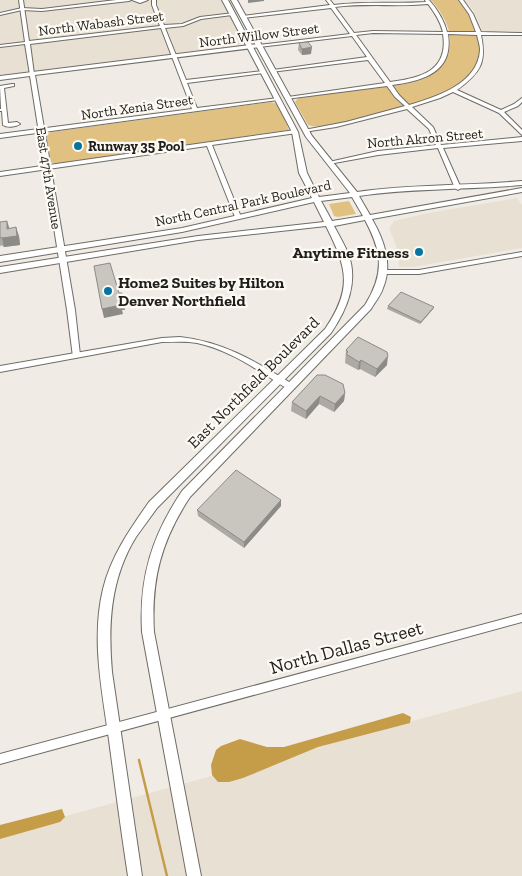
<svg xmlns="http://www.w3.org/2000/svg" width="522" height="876" font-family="'Zilla Slab',serif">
  <rect width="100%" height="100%" fill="#f0ece5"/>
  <path fill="#e8e1d3" d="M0 0H222L246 45 0 76Z
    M465 0H522V32L483 31 473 10Z
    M517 198 522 205V248L413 267H399L397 248 389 228 394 221 428 213Z
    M522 691V876H0V834Z"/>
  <path fill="#e1c181" d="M431 0H458C468 10 474 23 478 36 494 89 410 104 375 114 357 118 325 131 308 125L295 102 298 98 413 82C458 68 460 32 431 0Z
    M271 102 278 104 289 130 55 164 51 162 46 135 51 132Z
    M349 201 356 214 338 217 334 216 329 204Z"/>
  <path fill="#c59d49" d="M403 713 411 717 410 723 318 747 243 778 229 782H218L212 775 211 765 216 750 221 746 240 739 267 747H284Z
    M62 809 65 817 60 822 0 839V825Z"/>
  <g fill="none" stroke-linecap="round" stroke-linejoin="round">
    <path stroke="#c59d49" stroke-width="2.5" d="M139 760 167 876"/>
    <g stroke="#6f6c66" stroke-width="2">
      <path id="minor" d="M19 0H23L29 41 160 26 152 5V0H156V5L164 25 182 24 200 17 234 13V14L232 15 201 19 183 26 165 28 186 80 263 71 265 72 263 73 187 83 197 108 278 98 280 99 278 100 0 138V134L192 109 161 28 30 44 34 74 30 75 25 44 0 47V45L25 42Z
        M326 0H330L334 5C364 1 395 4 426 2L425 0H429C437 9 444 20 447 32H476L469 14 459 0H463L473 14 481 32 522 33V35H481C487 63 480 73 457 90L501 110 514 104 522 98V102L518 106 504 112 522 130V135L499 113 453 92 440 98 412 107 433 127 441 145 522 137V141L443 148 461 188 458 190 455 188 438 148 378 155 329 164V162L378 151 436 145 429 129 407 109 336 127 304 132V130L346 122 405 106 395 97 387 86 286 99V97H288L385 83 368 60 271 72V70H273L367 57 352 36 259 47 257 46 259 45 350 34 331 8 243 18 241 17 243 16 330 5ZM428 4C435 13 440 21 443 32L373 31 354 33 335 7C366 3 397 7 428 4ZM373 33 443 34C449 72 419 78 390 82L356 35ZM448 34 477 35C478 40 480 45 480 50 478 84 436 97 409 105L399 95 392 85C422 81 454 73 448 34Z
        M12 84H14V86L4 88 8 123 17 122 20 124C16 127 7 128 3 125L2 111H0V109H1L0 86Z
        M295 130 297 131V133L212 145 241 217 238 219 235 217 207 146 0 176V172Z
        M522 252V256L419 274H383L380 272 383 270H419Z
        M180 337C225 342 256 362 294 385L295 387 291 390 288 389C260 372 231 350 197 343 186 341 174 342 162 342L0 372V366L162 338Z
        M522 614V622L0 764V754Z"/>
    </g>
    <g stroke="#6f6c66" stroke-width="2">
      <path id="tertiary" d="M116 0H131L129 1 42 11 22 10 0 15V13L22 8 42 9Z
        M132 0H148L140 3Z
        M259 44 261 45V47L35 75 75 310 80 355 76 358 73 357 67 310 30 76 0 80V76Z"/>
    </g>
    <g stroke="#6f6c66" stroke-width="2">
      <path id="secondary" d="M222 0H228L298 132 307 173 319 197 350 193 306 137 231 0H237L312 136 357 192C412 184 467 186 522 181V185C468 190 413 188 359 196L370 215 522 188V192L372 219C384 240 393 264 383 288 381 295 375 302 371 309L190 497C161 541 151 580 154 632L201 876H187L142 632C139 577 152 536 182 491L365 305C385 273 382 252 365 220L334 226C339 235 344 244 348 253 359 282 347 309 331 333L157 508C150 518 143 527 136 537 110 579 108 625 112 672L142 876H128C121 831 115 785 109 740 102 691 91 638 103 589 111 556 130 529 149 502L325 329C353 288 347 268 326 226L198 240 0 273V267L198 236 324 222 314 202 182 232 0 262V256L182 228 312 198 299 173 292 132ZM352 197 363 216 332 221 321 201Z"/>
    </g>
    <use href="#minor" fill="#fff" fill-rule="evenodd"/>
    <use href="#tertiary" fill="#fff" fill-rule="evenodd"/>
    <use href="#secondary" fill="#fff" fill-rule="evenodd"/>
  </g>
  <path fill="#adaaa4" d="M299 43 311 54 302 55 298 50Z
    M0 222 19 236 20 245 4 247 1 245 0 247Z
    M388 306 434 307 433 309 420 324 387 309Z
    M346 350 387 365 375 377 360 369 358 370 345 363Z
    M317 375 345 393 344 401 334 412 319 404 306 419 291 411 292 402Z
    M281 500V506L244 548 198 516 197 510Z"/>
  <path fill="#8d8b86" d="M248 0H264V1L248 3Z
    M312 47 311 54 302 55V49Z
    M7 221 10 230 16 227 19 236 20 245 4 247 2 238Z
    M120 301H123L125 310H122L123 314 104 318 102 309Z
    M434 307 433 309 420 324 421 322Z
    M388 356 387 365 375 377 377 369Z
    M361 360 360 369 358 370 359 362Z
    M345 393 344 401 334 412 335 404Z
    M320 396 319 404 306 419V411Z
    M281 500V506L244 548V542Z"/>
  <path fill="#c9c6bf" stroke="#8d8b86" d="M308 42 312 47 302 49 299 43Z
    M7 221V229L16 227 17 236 2 238 0 237V222Z
    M110 263 119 293H122L123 301H120L121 305 102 309 94 266Z
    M401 292 434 307 421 322 388 306Z
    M358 337 387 352 388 356 377 369 361 360 359 362 346 354 348 352 346 350Z
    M317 375H325L343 384 345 393 335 404 320 396 306 411 292 402Z
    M236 470 281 500 244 542 197 510Z"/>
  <g fill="#05759f" stroke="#fdfaf3" stroke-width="2">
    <circle cx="78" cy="146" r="5"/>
    <circle cx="419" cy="252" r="5"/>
    <circle cx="108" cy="291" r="5"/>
  </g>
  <g text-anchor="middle" stroke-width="4.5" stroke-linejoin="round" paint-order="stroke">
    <g font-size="14" fill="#1f1e1b" stroke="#fdfaf3">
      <text transform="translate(101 23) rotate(-7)" y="5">North Wabash Street</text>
      <text transform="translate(259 35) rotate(-7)" y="5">North Willow Street</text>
      <text transform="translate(137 107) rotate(-8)" y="5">North Xenia Street</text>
      <text transform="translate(425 138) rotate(-5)" y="5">North Akron Street</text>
      <text transform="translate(49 178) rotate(81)" y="5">East 47th Avenue</text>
      <text transform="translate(243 203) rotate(-12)" y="5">North Central Park Boulevard</text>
    </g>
    <g font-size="14" font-weight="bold" fill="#1f1e1b" stroke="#fdfaf3" text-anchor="start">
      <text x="88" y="151">Runway 35 Pool</text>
    </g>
    <g font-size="16" font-weight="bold" fill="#1f1e1b" stroke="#fdfaf3" text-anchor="end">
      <text x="409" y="258">Anytime Fitness</text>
      <text x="118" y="288" text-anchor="start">Home2 Suites by Hilton<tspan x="118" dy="18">Denver Northfield</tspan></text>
    </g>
    <g font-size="16" fill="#1f1e1b" stroke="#fdfaf3">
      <text transform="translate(253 382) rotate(-45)" y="6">East Northfield Boulevard</text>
    </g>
    <g font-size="19" fill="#1f1e1b" stroke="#fdfaf3">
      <text transform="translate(346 647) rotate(-15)" y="7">North Dallas Street</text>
    </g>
  </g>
</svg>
